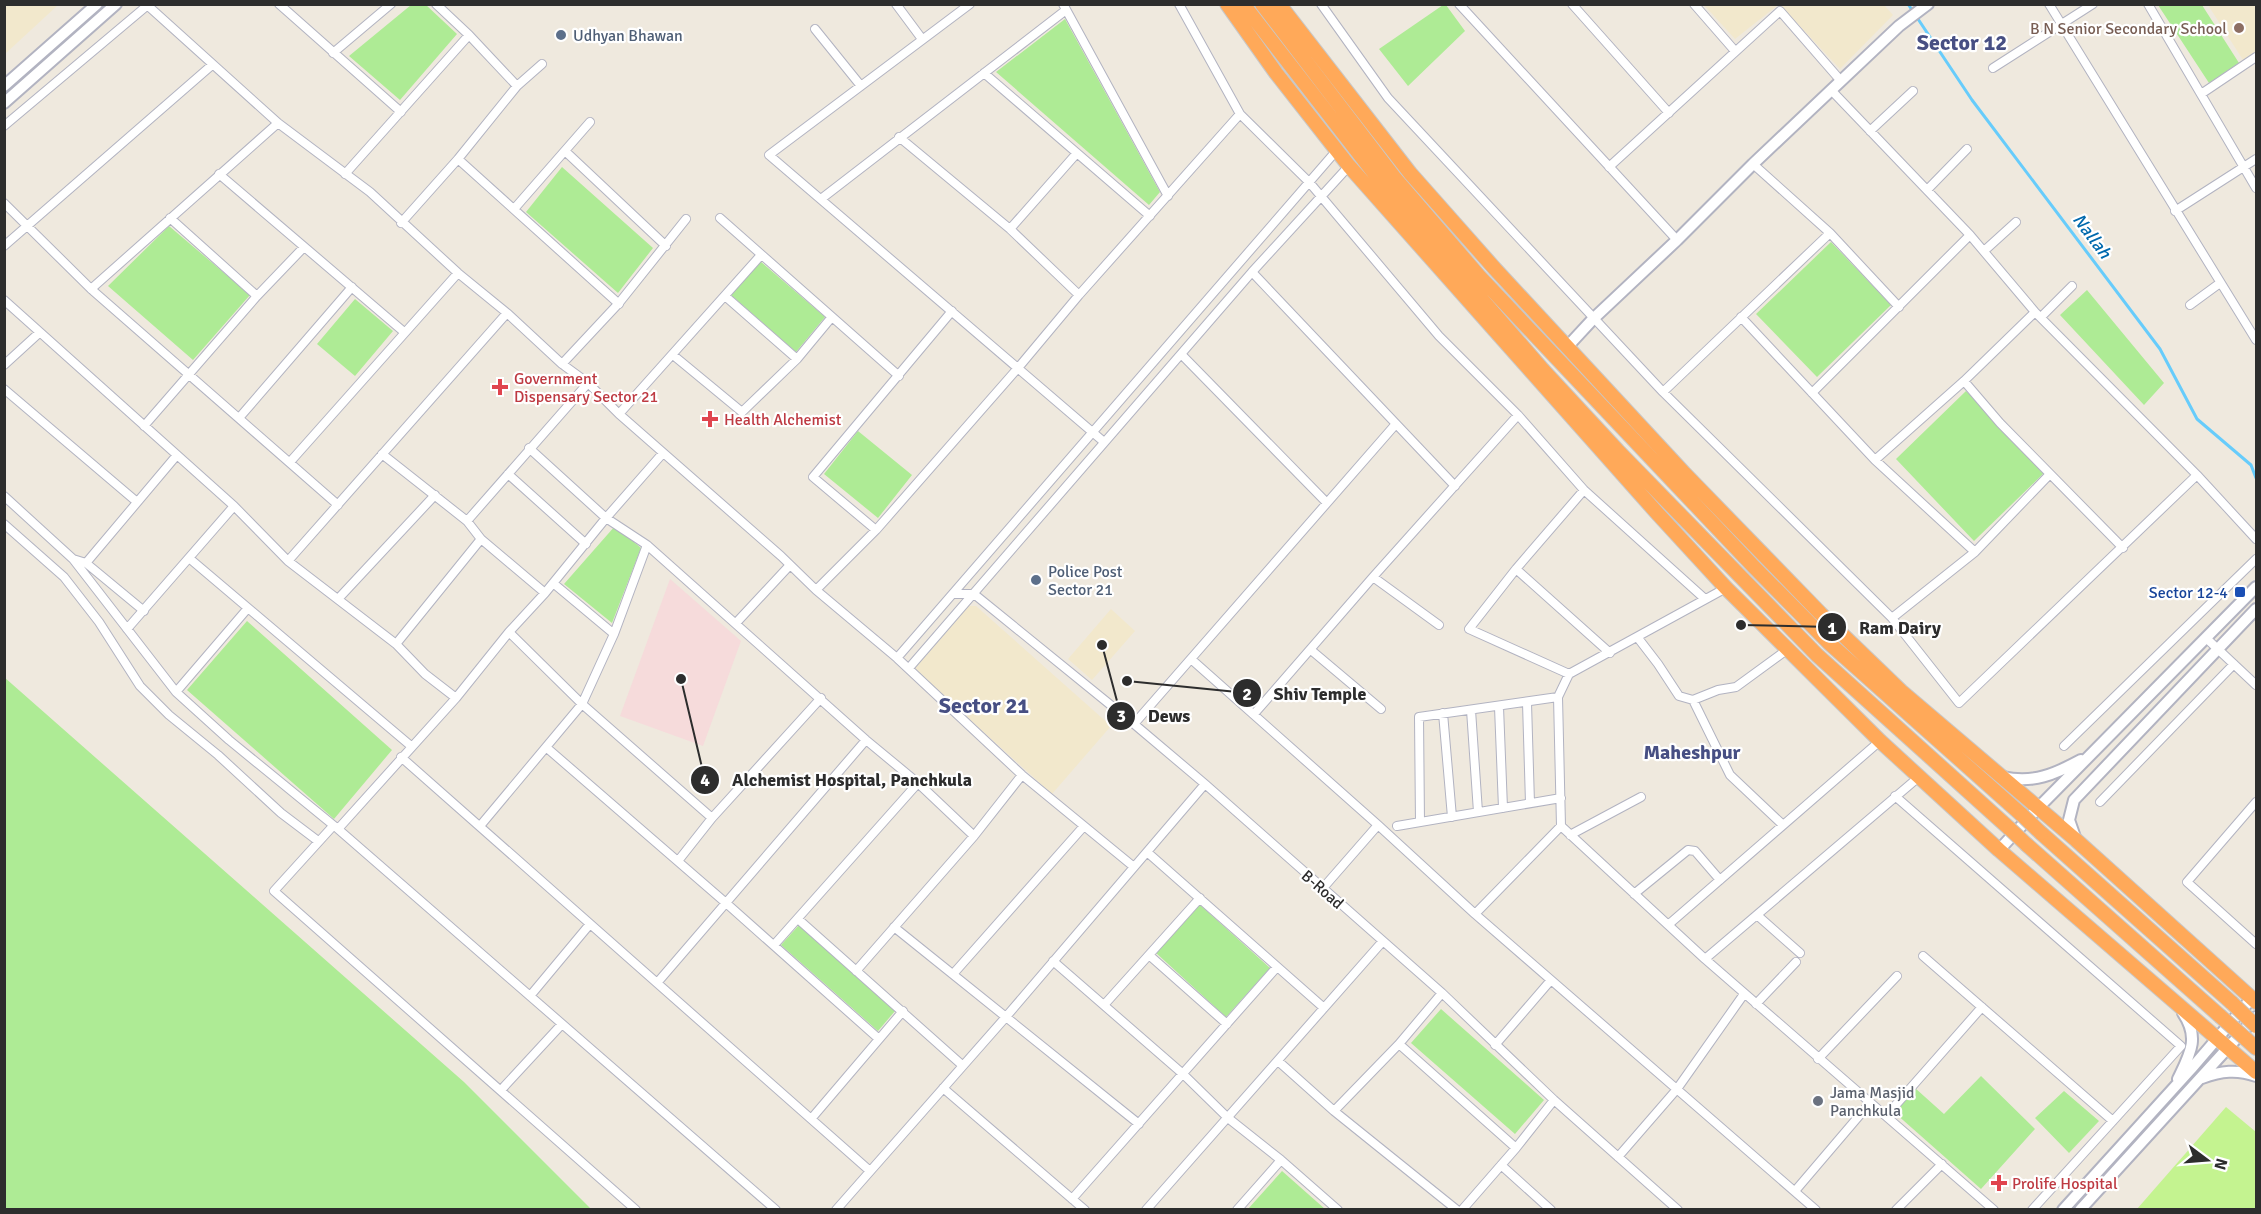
<svg xmlns="http://www.w3.org/2000/svg" width="2261" height="1214" font-family="Signika,sans-serif">
  <rect width="100%" height="100%" fill="#efe9de"/>
  <path fill="#f2e8cc" d="M5 4H58V5L5 54Z
    M1704 5H1778L1735 39Z
    M1780 5H1884L1893 15 1840 69Z
    M2208 5H2256V51L2243 60Z
    M967 606H976L1111 726 1052 794 913 668Z
    M1111 609 1135 631 1092 680 1068 659Z"/>
  <path fill="#f6dbdb" d="M670 579 741 641 703 746 620 716Z"/>
  <path fill="#aeeb95" d="M411 5H426L457 34 400 100 349 56Z
    M1443 5H1446L1465 31 1408 86 1379 49Z
    M2158 5H2202L2239 63 2209 83Z
    M1065 19 1160 192 1149 205 996 72Z
    M562 167 653 248 618 293 526 212Z
    M169 226 250 295 193 360 108 286Z
    M1831 242 1891 305 1817 377 1756 314Z
    M760 261 825 317 796 352 731 295Z
    M2087 290 2164 383 2144 405 2060 315Z
    M355 299 393 331 355 376 317 344Z
    M1966 391 2045 472 1974 541 1896 459Z
    M858 431 912 475 878 518 824 474Z
    M615 526 641 548 612 623 564 584Z
    M247 621 392 750 334 819 187 690Z
    M4 677 464 1082 591 1209H5Z
    M1199 904 1270 968 1226 1017 1155 952Z
    M799 925 895 1011 878 1031 781 945Z
    M1441 1009 1544 1100 1515 1134 1411 1043Z
    M1981 1076 2035 1129 1981 1189 1895 1113 1915 1088 1944 1114Z
    M2064 1091 2099 1121 2069 1153 2035 1118Z
    M1282 1171 1325 1209H1248Z"/>
  <path fill="#c4f390" d="M2226 1107 2256 1132V1209H2137Z"/>
  <g fill="none" stroke-linecap="round" stroke-linejoin="round">
    <path stroke="#67ccfb" stroke-width="3" d="M1908 4 1972 100 2160 349 2197 419 2251 465 2256 478"/>
    <g stroke="#b2b3c1" stroke-width="10">
      <path id="street" d="M146 4 278 123 370 192 458 273 507 313 562 364 588 383 619 414 781 556 816 590 897 658 1022 775 1134 867
        M279 4 401 112
        M436 4 469 35 517 86
        M896 4 922 39
        M970 4 769 155 1104 442
        M1063 4 1168 196
        M1179 4 1240 114 1309 182 1439 336 1518 415 1584 490 1705 599
        M1321 4 1388 98 1663 392 1892 618 1959 703 2197 475
        M1459 4 1677 240
        M1572 4 1669 113
        M1694 4 1735 51
        M2049 4 2256 340
        M2148 4 2256 188
        M815 29 861 86
        M333 53 391 4
        M1993 68 2093 4
        M984 73 1150 216
        M1832 91 1970 235 2035 312 2197 475 2256 539
        M2201 94 2256 57
        M4 126 149 4
        M1870 131 1913 91
        M899 137 1010 229 1079 295
        M565 151 666 246
        M458 159 619 304
        M1753 164 1830 233 1899 307
        M1609 167 1780 11 1841 81
        M219 174 404 332
        M345 174 469 35
        M1927 190 1967 149
        M821 199 1066 10
        M4 203 91 289 338 505
        M514 209 590 122
        M2175 211 2256 159
        M170 218 257 296
        M720 218 899 376
        M401 223 458 159 517 86 542 64
        M1010 229 1077 153
        M4 246 212 65
        M1984 251 2016 222
        M1252 272 1455 486
        M91 289 278 123
        M725 296 797 359
        M4 300 234 506 288 561 396 644 425 674 456 698
        M2190 305 2220 283
        M1741 317 1875 460 1975 552
        M2041 317 2072 286
        M1181 354 1327 503
        M673 355 742 412 797 359 831 318
        M562 364 619 303 686 219
        M4 365 39 333
        M1964 381 2000 423 2123 548
        M4 389 137 502
        M1663 392 1830 233
        M1812 393 1970 235
        M619 414 761 255
        M239 418 352 287
        M144 426 257 296 304 247
        M529 448 606 518 647 545 866 740 918 783 974 836
        M382 454 467 521 481 539 545 593
        M1875 460 1964 381 2035 312
        M290 462 458 273
        M508 474 586 544
        M4 496 73 559 86 563 144 611
        M467 521 588 383
        M4 524 64 577 99 622 140 686 169 715 218 755 281 813 318 841
        M876 530 813 477 952 311
        M189 558 411 746
        M73 559 176 692 229 740 338 829 776 1210
        M288 561 507 313
        M86 563 177 455
        M1516 569 1610 653
        M1373 577 1439 625
        M553 583 614 634
        M816 590 876 530 1018 368 1079 295 1240 114
        M953 594H974L1134 724 1205 784 1442 993 1554 1100 1678 1210
        M338 599 435 495
        M1892 618 1975 552 2050 474
        M736 623 790 565
        M127 629 234 506
        M509 632 582 704 712 818
        M1638 638 1658 664 1679 696 1693 700 1718 690 1736 687 1788 649
        M2206 638 2256 685
        M396 644 481 539
        M1311 650 1381 709
        M897 658 1337 150
        M1191 659 1378 825 1475 914 1816 1210
        M909 668 1252 272 1349 166
        M1569 674 1469 629 1516 569 1584 490
        M176 692 248 608
        M1693 700 1730 775 1783 825
        M1527 703 1530 803
        M1499 707 1503 808
        M1471 710 1478 812
        M1443 713 1452 817
        M1254 714 1373 577 1518 415
        M1134 724 1395 425
        M2064 746 2256 559
        M547 748 726 903 879 1039
        M401 757 870 1171
        M1895 796 2181 1046 2032 1210
        M2100 802 2234 664
        M2256 802 2187 882 2256 944
        M1420 822 1419 717 1558 697
        M333 826 274 891 636 1210
        M480 826 582 704 614 634 647 545
        M1397 826 1561 798
        M1561 826 1705 959 1994 1210
        M338 829 456 698 509 632 545 593 606 518 663 453
        M1570 835 1641 797
        M1147 852 1324 1008
        M678 861 712 818 821 698
        M1323 888 1378 825
        M1634 894 1688 850 1695 851 1720 880
        M1475 914 1561 826 1558 697 1569 674 1726 588
        M1757 915 1800 953
        M798 919 962 1065
        M1668 925 1880 741
        M894 927 1139 1124
        M774 945 918 783
        M1149 955 1227 1024
        M1923 956 2113 1121
        M1705 959 1920 776
        M1053 961 1183 1074 1228 1118 1281 1160 1338 1210
        M856 971 974 836 1022 775
        M954 973 1084 826
        M657 983 866 740
        M530 996 590 924
        M1756 1004 1796 962
        M1104 1005 1200 898
        M1399 1044 1516 1148
        M1495 1045 1551 980
        M1818 1059 1897 976
        M1278 1061 1334 1111 1457 1210
        M943 1088 1085 1210
        M501 1090 562 1024
        M1334 1111 1399 1044 1442 993
        M1886 1116 1982 1007
        M811 1119 903 1011
        M1618 1157 1677 1089 1744 994
        M1501 1165 1551 1210
        M1795 1191 1870 1103
        M1072 1199 1277 967
        M836 1210 1005 1018 1205 784
        M1146 1210 1383 941
        M1237 1210 1281 1160
        M1462 1210 1516 1148 1554 1100
        M1896 1210 1942 1164"/>
    </g>
    <g stroke="#b2b3c1" stroke-width="14">
      <path id="secondary" d="M4 86 97 4
        M4 103 116 4
        M1568 346 1593 319 1677 240 1753 164 1899 26 1928 4
        M2003 777C2033 784 2055 774 2081 760
        M2076 840 2069 820 2074 800 2256 609
        M1999 850 2038 808 2256 587
        M2202 1078C2221 1071 2237 1069 2256 1076
        M2178 1079C2190 1054 2200 1038 2183 1013
        M2063 1210 2191 1069 2252 998
        M2080 1210 2256 1017"/>
    </g>
    <g stroke="#c8c8c8" stroke-width="16">
      <path id="highway" d="M1227 4 1276 73 1349 166 1657 513 1726 588 1880 741 1999 850 2256 1072
        M1243 4 1388 191 1543 370 1618 451 1817 655 2010 829
        M1262 4 1394 177 1479 276 1754 567 1829 643 2022 815
        M1279 4 1410 173 1495 269 1684 473 1820 613 1901 691 2076 840 2256 1002
        M2041 833 2232 1003
        M2027 845 2220 1016
        M2246 1039 2256 1048"/>
    </g>
    <use href="#street" stroke="#fff" stroke-width="8"/>
    <use href="#secondary" stroke="#fff" stroke-width="10"/>
    <use href="#highway" stroke="#ffa959" stroke-width="14"/>
    <g stroke="#c8c8c8" stroke-width="16" stroke-linecap="butt">
      <path id="highway-bridge" d="M2022 815 2041 833
        M2010 829 2027 845
        M2232 1003 2256 1026
        M2220 1016 2246 1039"/>
    </g>
    <use href="#highway-bridge" stroke="#ffa959" stroke-width="14"/>
  </g>
  <circle fill="#8d6e63" stroke="#fff" stroke-width="2" cx="2239" cy="28" r="6"/>
  <g fill="#5c6f8a" stroke="#fff" stroke-width="2">
    <circle cx="561" cy="35" r="6"/>
    <circle cx="1036" cy="580" r="6"/>
  </g>
  <g fill="#e0444e" stroke="#fff" stroke-width="2">
    <path d="M497 378h6v6h6v6h-6v6h-6v-6h-6v-6h6z"/>
    <path d="M707 410h6v6h6v6h-6v6h-6v-6h-6v-6h6z"/>
    <path d="M1996 1174h6v6h6v6h-6v6h-6v-6h-6v-6h6z"/>
  </g>
  <rect fill="#1a4fb4" stroke="#fff" stroke-width="2" x="2234" y="586" width="12" height="12" rx="3"/>
  <circle fill="#6b7280" stroke="#fff" stroke-width="2" cx="1818" cy="1101" r="6"/>
  <g text-anchor="middle" stroke-width="4.5" stroke-linejoin="round" paint-order="stroke">
    <g font-size="16" fill="#785e54" stroke="#fff" text-anchor="end">
      <text x="2227" y="34">B N Senior Secondary School</text>
    </g>
    <g font-size="16" fill="#4e5e75" stroke="#fff" text-anchor="start">
      <text x="573" y="41">Udhyan Bhawan</text>
      <text x="1048" y="577">Police Post<tspan x="1048" dy="18">Sector 21</tspan></text>
    </g>
    <g font-size="16" fill="#be3a42" stroke="#fff" text-anchor="start">
      <text x="514" y="384">Government<tspan x="514" dy="18">Dispensary Sector 21</tspan></text>
      <text x="724" y="425">Health Alchemist</text>
      <text x="2012" y="1189">Prolife Hospital</text>
    </g>
    <g font-size="16" fill="#164399" stroke="#fff" text-anchor="end">
      <text x="2228" y="598">Sector 12-4</text>
    </g>
    <g font-size="16" fill="#2d2d2d" stroke="#fff">
      <text transform="translate(1323 889) rotate(41)" y="6">B-Road</text>
    </g>
    <g font-size="16" fill="#5b616d" stroke="#fff" text-anchor="start">
      <text x="1830" y="1098">Jama Masjid<tspan x="1830" dy="18">Panchkula</tspan></text>
    </g>
    <g font-size="18" font-style="italic" fill="#0069ad" stroke="#fff">
      <text transform="translate(2092 236) rotate(53)" y="6">Nallah</text>
    </g>
    <g font-size="20" font-weight="bold" fill="#474f83" stroke="#fff">
      <text x="1692" y="759">Maheshpur</text>
    </g>
    <g font-size="22" font-weight="bold" fill="#474f83" stroke="#fff">
      <text x="1962" y="50">Sector 12</text>
      <text x="984" y="713">Sector 21</text>
    </g>
  </g>
  <path fill="none" stroke="#2d2d2d" stroke-width="2" d="M1741 625L1832 627M1127 681L1247 693M1102 645L1121 716M681 679L705 780"/>
  <g fill="#2d2d2d" stroke="#fff" stroke-width="2">
    <circle cx="1741" cy="625" r="6"/>
    <circle cx="1127" cy="681" r="6"/>
    <circle cx="1102" cy="645" r="6"/>
    <circle cx="681" cy="679" r="6"/>
    <circle cx="1832" cy="627" r="15"/>
    <circle cx="1247" cy="693" r="15"/>
    <circle cx="1121" cy="716" r="15"/>
    <circle cx="705" cy="780" r="15"/>
  </g>
  <g font-size="18" text-anchor="middle" font-weight="bold" fill="#fff">
    <text x="1832" y="634">1</text>
    <text x="1247" y="700">2</text>
    <text x="1121" y="722">3</text>
    <text x="705" y="786">4</text>
  </g>
  <g font-size="18" text-anchor="middle" font-weight="bold" fill="#2d2d2d" stroke="#fff" stroke-width="4.5" stroke-linejoin="round" paint-order="stroke">
    <text x="1900" y="634">Ram Dairy</text>
    <text x="1320" y="700">Shiv Temple</text>
    <text x="1169" y="722">Dews</text>
    <text x="852" y="786">Alchemist Hospital, Panchkula</text>
  </g>
  <rect width="2261" height="1214" fill="none" stroke="#2d2d2d" stroke-width="12"/>
  <g transform="translate(2207 1160) rotate(106)" stroke="#ffffff" stroke-width="4.5" paint-order="stroke">
  <path d="M0-4.5L10 22L0 15L-10 22Z" fill="#2d2d2d"/>
  <text y="-9" font-size="16" font-weight="bold" text-anchor="middle" fill="#2d2d2d">N</text>
  </g>
</svg>
